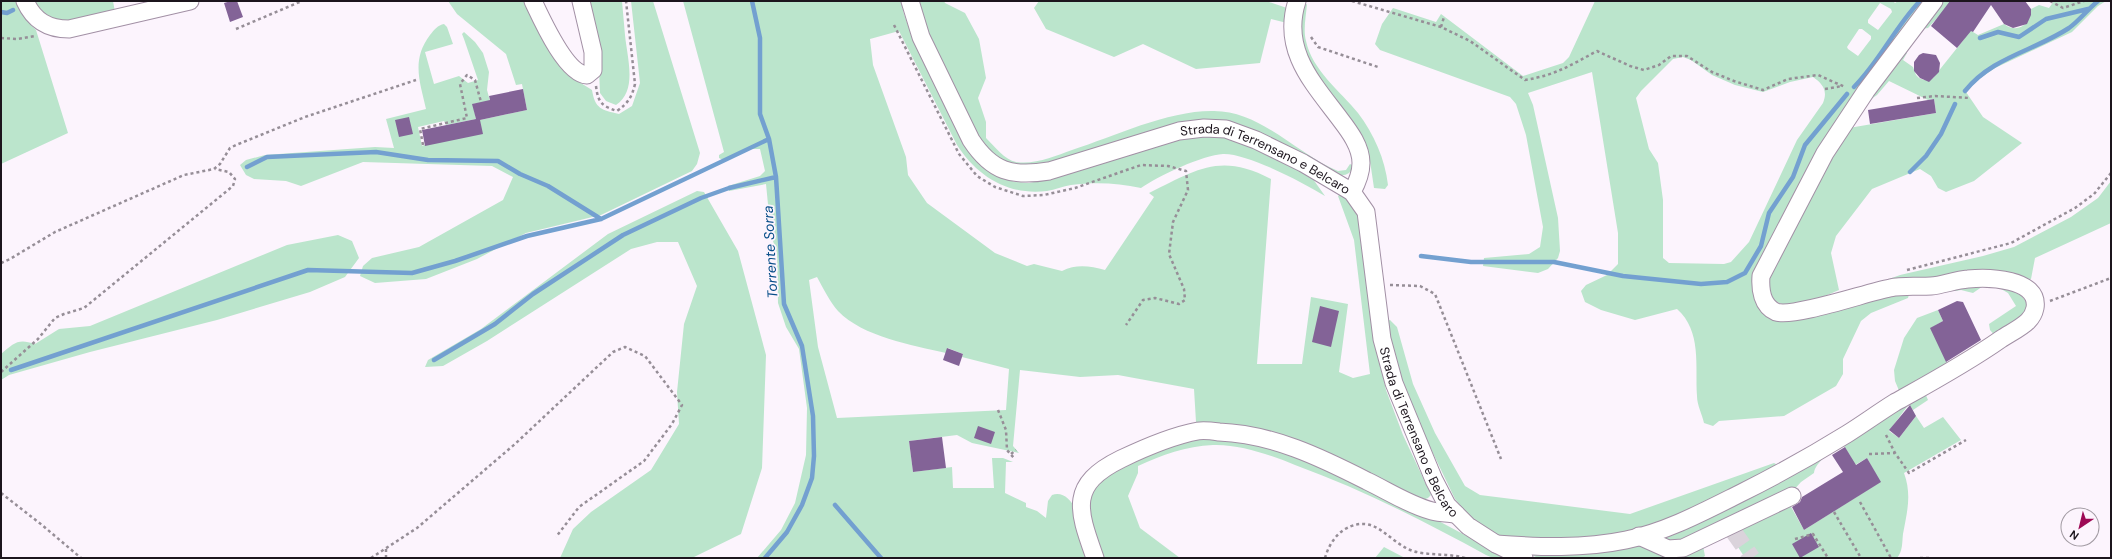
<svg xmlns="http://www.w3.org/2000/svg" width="2112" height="559" font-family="'DM Sans',sans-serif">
  <rect width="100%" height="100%" fill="#fcf4fd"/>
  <path fill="#bbe5cc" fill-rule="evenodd" d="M1 1H19L26 19 36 30 68 133 1 164Z
    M32 1H113L115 12 69 22 45 18Z
    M448 1H529L576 80 592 90C595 109 602 110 619 114L632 106 640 83 631 1H653L700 153 697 164 692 171 601 215 526 233 477 259 426 279 375 283 360 276 363 266 372 258 419 247 503 200 513 177 492 166 363 162 301 186 286 181 254 179 246 175 240 165 246 160 265 155 375 147 394 148 386 119 426 109C420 82 411 60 430 35 434 30 438 25 444 24L447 27 453 44 425 52 434 84 459 76 468 83 478 80 464 39 462 34 464 32 475 42 483 53 489 72 487 90 490 101 473 104 476 119 446 125 444 121 418 127 422 146 480 120 527 110 522 84 516 85 506 54 457 14Z
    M588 1H622C623 12 624 24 625 35 627 57 638 91 616 105L606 101 600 93 599 70Z
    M683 1H901L904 14 915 45 963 141 1000 177 1015 182 1029 183 1053 178 1175 141 1204 136H1223L1254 146 1308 172 1325 196C1304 183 1247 153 1223 154 1203 155 1158 176 1141 188 1118 183 1095 182 1071 185 1063 186 1055 190 1047 191 1008 196 977 176 957 145L899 31 870 39 873 65 906 157 908 175 927 203 995 253 1027 266 1034 264 1062 271C1076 264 1090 266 1105 270L1154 197 1149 193C1196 170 1220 152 1271 179L1257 364H1302L1311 297 1348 304 1339 372 1353 378 1370 374 1354 240 1338 196 1340 194 1348 198 1359 216 1375 340 1386 390 1403 435 1431 495 1428 498 1423 500 1243 427 1196 422 1194 389 1118 375 1080 377 1020 370 1013 446 1019 453 972 443 957 435 909 441 913 472 952 467 953 488H994L992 458H1003L1013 462H1006L1005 493 1026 503V507L1037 511 1046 518 1048 501 1052 495C1077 486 1087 542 1092 558H757L781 530 795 503 806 455 807 408 799 349 786 327 778 303 777 253 771 235 766 184 729 191 728 186 760 176 765 171 760 149H751L725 161 719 158V155L724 152ZM817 277C823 288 830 302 838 311 863 337 912 345 946 353L948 348 963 354 962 357 1009 369 1006 410 837 418 818 347 809 280Z
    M917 1H944L945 3 965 13 979 39 986 78 978 98 986 122V138C994 146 1005 160 1016 162 1035 165 1055 156 1072 150 1115 136 1169 110 1214 111 1261 111 1297 154 1338 171L1346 170 1350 164 1354 166C1350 174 1346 176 1338 175L1228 124 1048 166 1015 167 995 157 977 136 936 55Z
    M1039 1H1266L1287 8V23L1271 19 1260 63 1196 69 1143 44 1114 57 1046 29 1034 8Z
    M1595 1H1893L1895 3 1898 1H1927L1806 172 1752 283C1753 299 1759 313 1775 320 1795 328 1863 300 1886 293 1893 291 1902 292 1910 291L1908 298 1871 313 1861 321 1843 359V374L1836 386 1784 416 1719 421 1713 426 1704 423C1702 414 1697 405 1697 396 1695 366 1702 331 1677 309L1635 320 1601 310 1585 302 1581 291 1586 285 1607 275 1618 264V233L1592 72 1528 93 1533 105 1558 218 1560 251 1558 258 1548 269 1538 273 1483 266 1484 258 1529 254 1540 247 1543 227 1526 135 1516 104 1510 97 1380 50 1375 44 1382 24 1393 8 1436 22 1441 14 1523 76 1563 63 1569 57ZM1880 3 1891 9 1892 12 1878 30 1868 23V20ZM1859 29H1862L1871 36V39L1858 56 1848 49 1847 47ZM1683 57 1691 60 1712 75 1735 85 1763 92 1790 82 1813 77C1823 84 1828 91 1823 103L1797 140 1749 242 1731 262 1724 264 1669 263 1663 258V200L1658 163 1649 149 1636 98 1641 91 1673 59Z
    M1943 1H1950L1973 32 1978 35 2004 24C2017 34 2031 25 2031 9L2039 5 2049 8 2054 1H2106L2098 6 2072 32 1995 68 1979 79 1966 92 1983 117 2022 143 1974 181 1946 192 1938 188 1931 176 1920 169 1872 189 1836 236 1831 253 1839 290C1822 297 1785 316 1770 296 1768 292 1767 286 1766 281L1815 180 1849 128 1936 113 1934 99 1928 100 1889 81 1877 95 1870 100 1906 50 1907 53 1903 60 1913 67 1916 75 1919 78 1924 80 1933 78 1965 38 1939 16 1928 28 1921 29Z
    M1307 4C1306 16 1303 30 1306 41 1312 70 1340 91 1358 113 1374 134 1385 159 1388 185L1385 189 1374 188 1370 161 1365 147 1307 63 1299 25 1304 5Z
    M2111 181V223L2035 258 2031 279 1983 273 1835 299 1900 275 1983 256 2014 247 2071 217 2098 198Z
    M697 191 704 192 738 251 766 355 762 468 741 534 692 558H560L573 529 591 512 651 470 679 424 677 392 684 324 697 286 678 242H657L631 249 487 341 443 366 425 367 428 360 481 329 608 234Z
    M338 235 352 241 359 258 345 277 310 292 217 320 90 352 9 375 1 380V354C14 343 18 338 35 344L59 329 90 326 287 245Z
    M1983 281C2001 283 2019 287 2027 304L2025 317 1997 338 1990 330 1989 324 2016 306 2008 293 1989 282 1973 293 1961 290 1955 291 1953 285Z
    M1938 310 1943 321 1931 328 1947 363 1900 393 1895 381 1894 370 1904 338 1917 318Z
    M1390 320 1397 327 1413 384 1435 433 1465 486 1480 495 1630 514 1774 463 1791 472 1925 393 1928 400 1913 410 1909 404 1889 431 1899 438 1916 416 1924 428 1943 417 1961 440 1904 473C1912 495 1907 512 1903 534 1902 542 1903 551 1897 558H1745L1729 533 1790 505 1804 530 1880 482 1867 458 1843 472 1852 459 1843 444C1834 449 1815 462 1814 473L1801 482 1792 492 1703 546 1705 556 1702 558H1538L1499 539 1473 521 1455 499 1418 422 1403 384 1386 321Z
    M1201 436 1277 445 1418 510 1508 558H1493L1486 555C1424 521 1361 489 1295 465 1270 455 1240 444 1213 445 1186 446 1162 455 1138 466V473L1128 496 1140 528 1180 558H1102L1090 522 1087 495 1100 479 1138 458Z
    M1384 547 1405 558H1375Z"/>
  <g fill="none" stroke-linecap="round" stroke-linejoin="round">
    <path stroke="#73a0d0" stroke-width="4.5" d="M752 1 760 38V114L769 139 776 177 784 304 802 346 813 416 814 456 812 478 802 505 787 532 765 558
      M1 12 7 13 13 10
      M1980 38 1998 32 2019 37 2046 19 2088 9
      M1854 87C1880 61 1895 27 1920 1
      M1965 91C1992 57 2034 51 2069 28 2079 21 2088 9 2098 1
      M247 167 267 157 376 152 428 160 498 161 520 174 548 186 601 219
      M1910 172 1926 156 1941 134 1955 104
      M1421 256 1471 262H1554L1623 276 1701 284 1727 282 1745 273 1761 246 1769 213 1793 177 1805 145 1847 94
      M434 360 495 324 533 294 623 235 701 198 729 188 776 177
      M11 370 308 270 412 273 455 261 527 236 601 219 769 139
      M835 505 881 558"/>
  </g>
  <path fill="#836397" d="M231 1H237L243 17 230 22 224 3Z
    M1950 1H2025L2031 9V15L2027 24 2013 28 2004 24 1991 5 1973 32 1971 31 1957 48 1931 26Z
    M1923 53 1936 55 1940 63 1939 72 1929 82 1920 78 1914 71V62L1919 55Z
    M523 89 527 110 480 120 483 134 425 146 422 130 476 119 472 104 490 100 489 96Z
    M1934 99 1936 113 1870 124 1868 110Z
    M409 117 413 134 399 137 395 120Z
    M1957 301 1963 302 1981 340 1946 362 1930 328 1943 321 1938 310Z
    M1320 306 1339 311 1331 347 1312 342Z
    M947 348 963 354 959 366 943 360Z
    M1910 405 1916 416 1899 438 1889 430Z
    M978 426 995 432 991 444 974 438Z
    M942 437 946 468 913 472 909 441Z
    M1845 447 1856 465 1867 458 1881 482 1804 530 1792 507 1800 502 1802 497 1843 472 1832 455Z
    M1811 533 1819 547 1800 558 1792 544Z"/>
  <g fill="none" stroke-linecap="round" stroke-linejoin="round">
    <path stroke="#dad3db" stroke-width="17" stroke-dasharray="17 8" stroke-linecap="butt" d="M1733 531 1752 558"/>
    <g stroke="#a290a5" stroke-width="19">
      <g id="minor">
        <path d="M25 1C34 21 48 29 69 29L190 1"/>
        <path d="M533 1C542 20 566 74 587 75L593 70V52L581 1"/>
        <path id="s1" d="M910 1 921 37 971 140C992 172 1012 177 1049 171L1179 131 1204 128 1226 129 1256 140 1303 163 1352 192 1366 212 1382 339 1394 383 1434 480 1447 505 1468 526 1496 544 1524 558"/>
        <path d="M1297 1C1281 50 1313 83 1340 119 1350 132 1361 147 1361 163 1361 174 1357 183 1352 192"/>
        <path d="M1639 536 1668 549 1683 548 1792 496"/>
        <path d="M1496 544C1539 547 1583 549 1626 540 1666 532 1705 511 1741 493 1777 475 1813 455 1847 434 1863 424 1878 413 1894 403 1930 383 1967 363 2001 339 2010 333 2021 328 2028 321 2031 318 2034 313 2035 308 2040 278 1987 277 1968 279 1955 280 1943 285 1931 286 1917 287 1904 285 1890 288 1868 292 1794 318 1776 312 1762 306 1760 289 1761 276L1825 153 1866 91 1934 1"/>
        <path d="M1095 558C1078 510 1068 485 1121 459 1146 447 1171 436 1198 431 1204 430 1212 431 1219 432 1272 434 1320 457 1367 481 1388 491 1409 505 1432 511 1440 513 1448 513 1456 514"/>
      </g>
    </g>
    <path stroke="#968e97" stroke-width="2.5" stroke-dasharray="3 3" stroke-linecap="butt" d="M1352 1 1441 27 1470 41 1525 80C1556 75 1571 65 1597 51L1630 66 1644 70 1659 65 1671 56H1687L1712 72 1734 81 1763 90 1788 79 1818 75 1845 87
      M2050 1 2063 8 2084 1
      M894 25 959 154 977 176 995 187 1023 196 1044 195 1075 188 1141 165 1168 166 1186 171 1188 190 1173 222 1169 254 1184 289 1185 300 1179 304 1155 298 1143 300 1126 325
      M1441 27 1444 17
      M236 29 302 1
      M1311 37 1318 47 1378 67
      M1 38 17 39 35 36
      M596 86C598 103 602 106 617 111 628 103 632 97 635 84L626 1
      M1825 89 1842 86
      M1917 98 1935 96 1970 98
      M423 145 420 129 467 118 460 84 467 75 475 80 481 102
      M1 263 10 259 55 232 184 175 214 169 220 164 230 148 236 145 305 117 416 80
      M1907 270 2011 243 2075 208 2094 194 2111 173
      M1390 285 1420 286 1435 294 1501 459
      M2050 301 2111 278
      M1 372 38 339 55 318 64 314 84 308 233 186 235 179 229 172 215 169
      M998 410 1006 430 1007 450 1014 458
      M1886 435 1895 453
      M1011 454 1016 450
      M1869 454 1895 453 1909 473 1966 440
      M1 493 42 525 81 558
      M1860 502 1891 558
      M1834 512 1861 558
      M1795 539 1813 534 1828 558
      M386 549V558
      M371 558 417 528 515 444 613 352 625 347 645 356 682 405 672 424 644 461 579 507 556 537
      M1325 558C1328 547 1335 535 1345 529 1376 512 1387 542 1413 551 1429 556 1448 553 1465 558
      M1920 558H1929"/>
    <use href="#minor" stroke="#fff" stroke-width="17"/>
  </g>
  <g text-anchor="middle" stroke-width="3.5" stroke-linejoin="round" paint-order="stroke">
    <g font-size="13" fill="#1c151d" stroke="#fcf4fd">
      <text dy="5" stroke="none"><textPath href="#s1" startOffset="472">Strada di Terrensano e Belcaro</textPath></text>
      <text dy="5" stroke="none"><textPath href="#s1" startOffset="820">Strada di Terrensano e Belcaro</textPath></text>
    </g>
    <g font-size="14" font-style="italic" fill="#074e89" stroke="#fcf4fd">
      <text transform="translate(770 252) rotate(-93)" y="5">Torrente Sorra</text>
    </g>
  </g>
  <rect width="2112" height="559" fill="none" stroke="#1c151d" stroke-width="4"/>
  <g transform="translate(2080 527) rotate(215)"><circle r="19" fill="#fcf4fd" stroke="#a29ba3"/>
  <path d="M0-3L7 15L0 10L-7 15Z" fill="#9d0955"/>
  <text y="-6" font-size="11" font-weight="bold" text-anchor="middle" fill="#1c151d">N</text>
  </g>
</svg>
